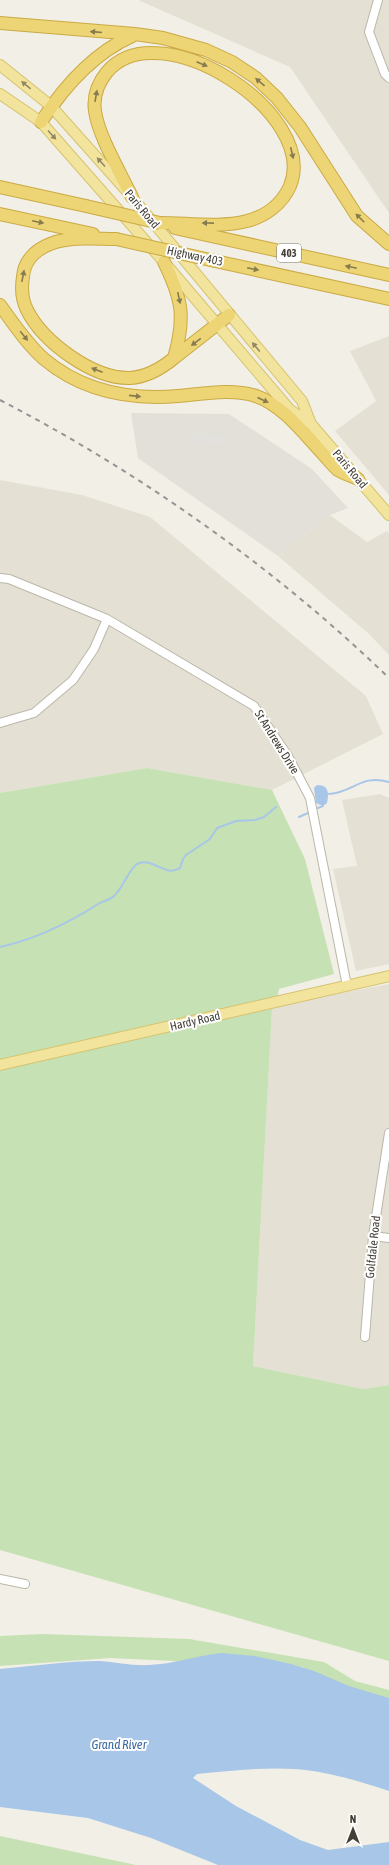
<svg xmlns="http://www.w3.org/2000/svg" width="389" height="1865" font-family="'Asap Condensed',sans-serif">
  <rect width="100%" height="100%" fill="#f1efe6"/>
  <path fill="#e4e1d4" d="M138 0H389V213L290 67Z
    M389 336V495L335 431 376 401 350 351Z
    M0 480 82 495 150 517 366 696 383 734 272 790 147 768 0 793Z
    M330 515 367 542 387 531 389 533V655L369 634 278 556Z
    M380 794 389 798V964L356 971 333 869 357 866 342 800Z
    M389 984V1385L363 1389 253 1366 272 1006Z"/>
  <path fill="#e3e0da" d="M131 413 229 414 312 469 348 508 330 515 278 556 138 458Z"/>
  <path fill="#c6e1b3" d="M147 768 272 790 305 859 334 974 279 989 276 1006 272 1007 253 1366 363 1389 389 1385V1661L0 1550V793Z
    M43 1634 189 1639 324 1662 355 1681 389 1690V1702L333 1684 302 1667 110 1658 0 1666V1636Z
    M0 1836 136 1865H0Z"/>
  <path fill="#e2e1dd" d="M189 434 227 435V443L189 442Z"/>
  <path fill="#a8c6e7" d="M317 785C329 785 329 793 327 803L323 806 316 803 314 788Z
    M221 1653 255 1656 291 1664 314 1671 349 1686 389 1698V1791C359 1781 326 1771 294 1769 262 1767 229 1771 197 1774L193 1778 236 1806 300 1840 328 1850 389 1842V1865H218L151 1838 88 1818 0 1807V1669C33 1666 67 1661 100 1661 116 1662 132 1666 149 1665 173 1664 196 1656 221 1653Z"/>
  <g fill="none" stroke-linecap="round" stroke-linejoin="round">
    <path stroke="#a8c6e7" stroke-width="2" d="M329 794C355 792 360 774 389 782
      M318 808 323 806
      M299 817 308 813
      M0 947C36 939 67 924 98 904 103 901 110 900 114 896 123 888 129 869 137 864 152 856 165 878 180 868L183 859 186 855 210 839 217 828 236 821 255 820 264 817 276 807"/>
    <g stroke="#bbb7a9" stroke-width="10">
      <path id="minor" d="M378 0 369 32 385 74 389 78
        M0 578 9 579 107 619 254 706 288 756 310 798 347 986
        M0 723 34 713 73 680 94 649 107 619
        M373 1236 389 1238
        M365 1337 373 1236 389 1133
        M0 1579 25 1584"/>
    </g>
    <g stroke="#d6c36f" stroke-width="12">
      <path id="major" d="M0 65 51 106 132 197 302 401 311 424
        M0 94 41 122 164 262 290 410 311 424 389 515
        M0 1065 389 976"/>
    </g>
    <g stroke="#cbaa45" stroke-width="14">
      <path id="highway" d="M0 23 135 34 163 38 206 50 232 62 256 78 277 98 300 127 357 216 389 244
        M41 122C63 88 94 53 132 36
        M0 187 86 206
        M132 197C121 174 98 135 95 111 93 97 98 83 107 72 158 10 320 113 290 186 282 204 266 216 247 221 220 228 188 223 160 223
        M0 214 93 234
        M175 228 389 275
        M116 239C95 239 70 236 50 244 35 250 24 261 23 277 21 289 22 300 27 310 43 342 93 379 130 378 146 377 162 368 174 358 186 317 182 299 164 262
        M215 261 389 299
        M0 305C13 323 27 344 44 359 82 391 130 400 178 396 202 394 232 388 256 396 284 406 304 434 324 455 328 459 333 466 338 470 344 474 352 476 358 479
        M174 358 229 315"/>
    </g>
    <use href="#minor" stroke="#fff" stroke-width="8"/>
    <use href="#major" stroke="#f3e49d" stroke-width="10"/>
    <use href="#highway" stroke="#edd474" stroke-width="12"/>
    <path stroke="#949494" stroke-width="2" stroke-dasharray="5 5" stroke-linecap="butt" d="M0 400C141 473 275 568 389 678"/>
    <g stroke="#cbaa45" stroke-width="14" stroke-linecap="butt">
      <path id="highway-bridge" d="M86 206 160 223
        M116 239 215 261"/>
    </g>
    <use href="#highway-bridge" stroke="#edd474" stroke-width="12"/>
  </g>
  <defs><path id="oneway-solid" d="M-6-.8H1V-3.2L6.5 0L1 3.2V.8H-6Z"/></defs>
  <g fill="#877b4f">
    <use href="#oneway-solid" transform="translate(96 32) rotate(-175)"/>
    <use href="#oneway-solid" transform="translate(202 64) rotate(23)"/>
    <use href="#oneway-solid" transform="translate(260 82) rotate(-140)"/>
    <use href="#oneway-solid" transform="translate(96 96) rotate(-80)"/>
    <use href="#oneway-solid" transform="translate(292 153) rotate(77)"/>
    <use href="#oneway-solid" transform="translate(360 218) rotate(-135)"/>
    <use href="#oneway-solid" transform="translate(38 222) rotate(12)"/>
    <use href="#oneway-solid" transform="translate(208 223) rotate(-179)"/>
    <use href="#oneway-solid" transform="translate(351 267) rotate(-168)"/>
    <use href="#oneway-solid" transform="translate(253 269) rotate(12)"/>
    <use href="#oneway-solid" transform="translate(23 276) rotate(-79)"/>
    <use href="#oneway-solid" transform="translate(179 298) rotate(78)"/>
    <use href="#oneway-solid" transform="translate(24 336) rotate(51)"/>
    <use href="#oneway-solid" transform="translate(196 342) rotate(143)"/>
    <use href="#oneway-solid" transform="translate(97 370) rotate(-159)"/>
    <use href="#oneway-solid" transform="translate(135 396) rotate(6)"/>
    <use href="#oneway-solid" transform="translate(263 400) rotate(25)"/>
  </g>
  <g fill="#928964">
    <use href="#oneway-solid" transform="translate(26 85) rotate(-141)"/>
    <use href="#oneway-solid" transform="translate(52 135) rotate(48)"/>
    <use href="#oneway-solid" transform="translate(101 162) rotate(-132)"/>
    <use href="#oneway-solid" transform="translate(256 347) rotate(-130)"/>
  </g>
  <g text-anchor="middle" stroke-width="4" stroke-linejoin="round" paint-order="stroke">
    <rect fill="#fff" stroke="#7b7972" stroke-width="1" x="277" y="244" width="24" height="18" rx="3"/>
    <g font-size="11" font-weight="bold" fill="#433f36">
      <text x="289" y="257">403</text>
    </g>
    <g font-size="12" fill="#433f36" stroke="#fff">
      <text transform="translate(142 209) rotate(50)" y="4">Paris Road</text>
      <text transform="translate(195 256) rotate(12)" y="4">Highway 403</text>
      <text transform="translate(350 469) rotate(50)" y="4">Paris Road</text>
      <text transform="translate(277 742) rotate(58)" y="4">St Andrews Drive</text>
      <text transform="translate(195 1021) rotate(-13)" y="4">Hardy Road</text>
      <text transform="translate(373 1247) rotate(-84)" y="4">Golfdale Road</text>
    </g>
    <g font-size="13" font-style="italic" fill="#3b6aa2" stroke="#fff">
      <text x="119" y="1749">Grand River</text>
    </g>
  </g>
  <g transform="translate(353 1829)" stroke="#ffffff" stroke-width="3" paint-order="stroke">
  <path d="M0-3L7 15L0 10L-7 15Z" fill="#433f36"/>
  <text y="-6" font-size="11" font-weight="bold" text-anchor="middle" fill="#433f36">N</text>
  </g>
</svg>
